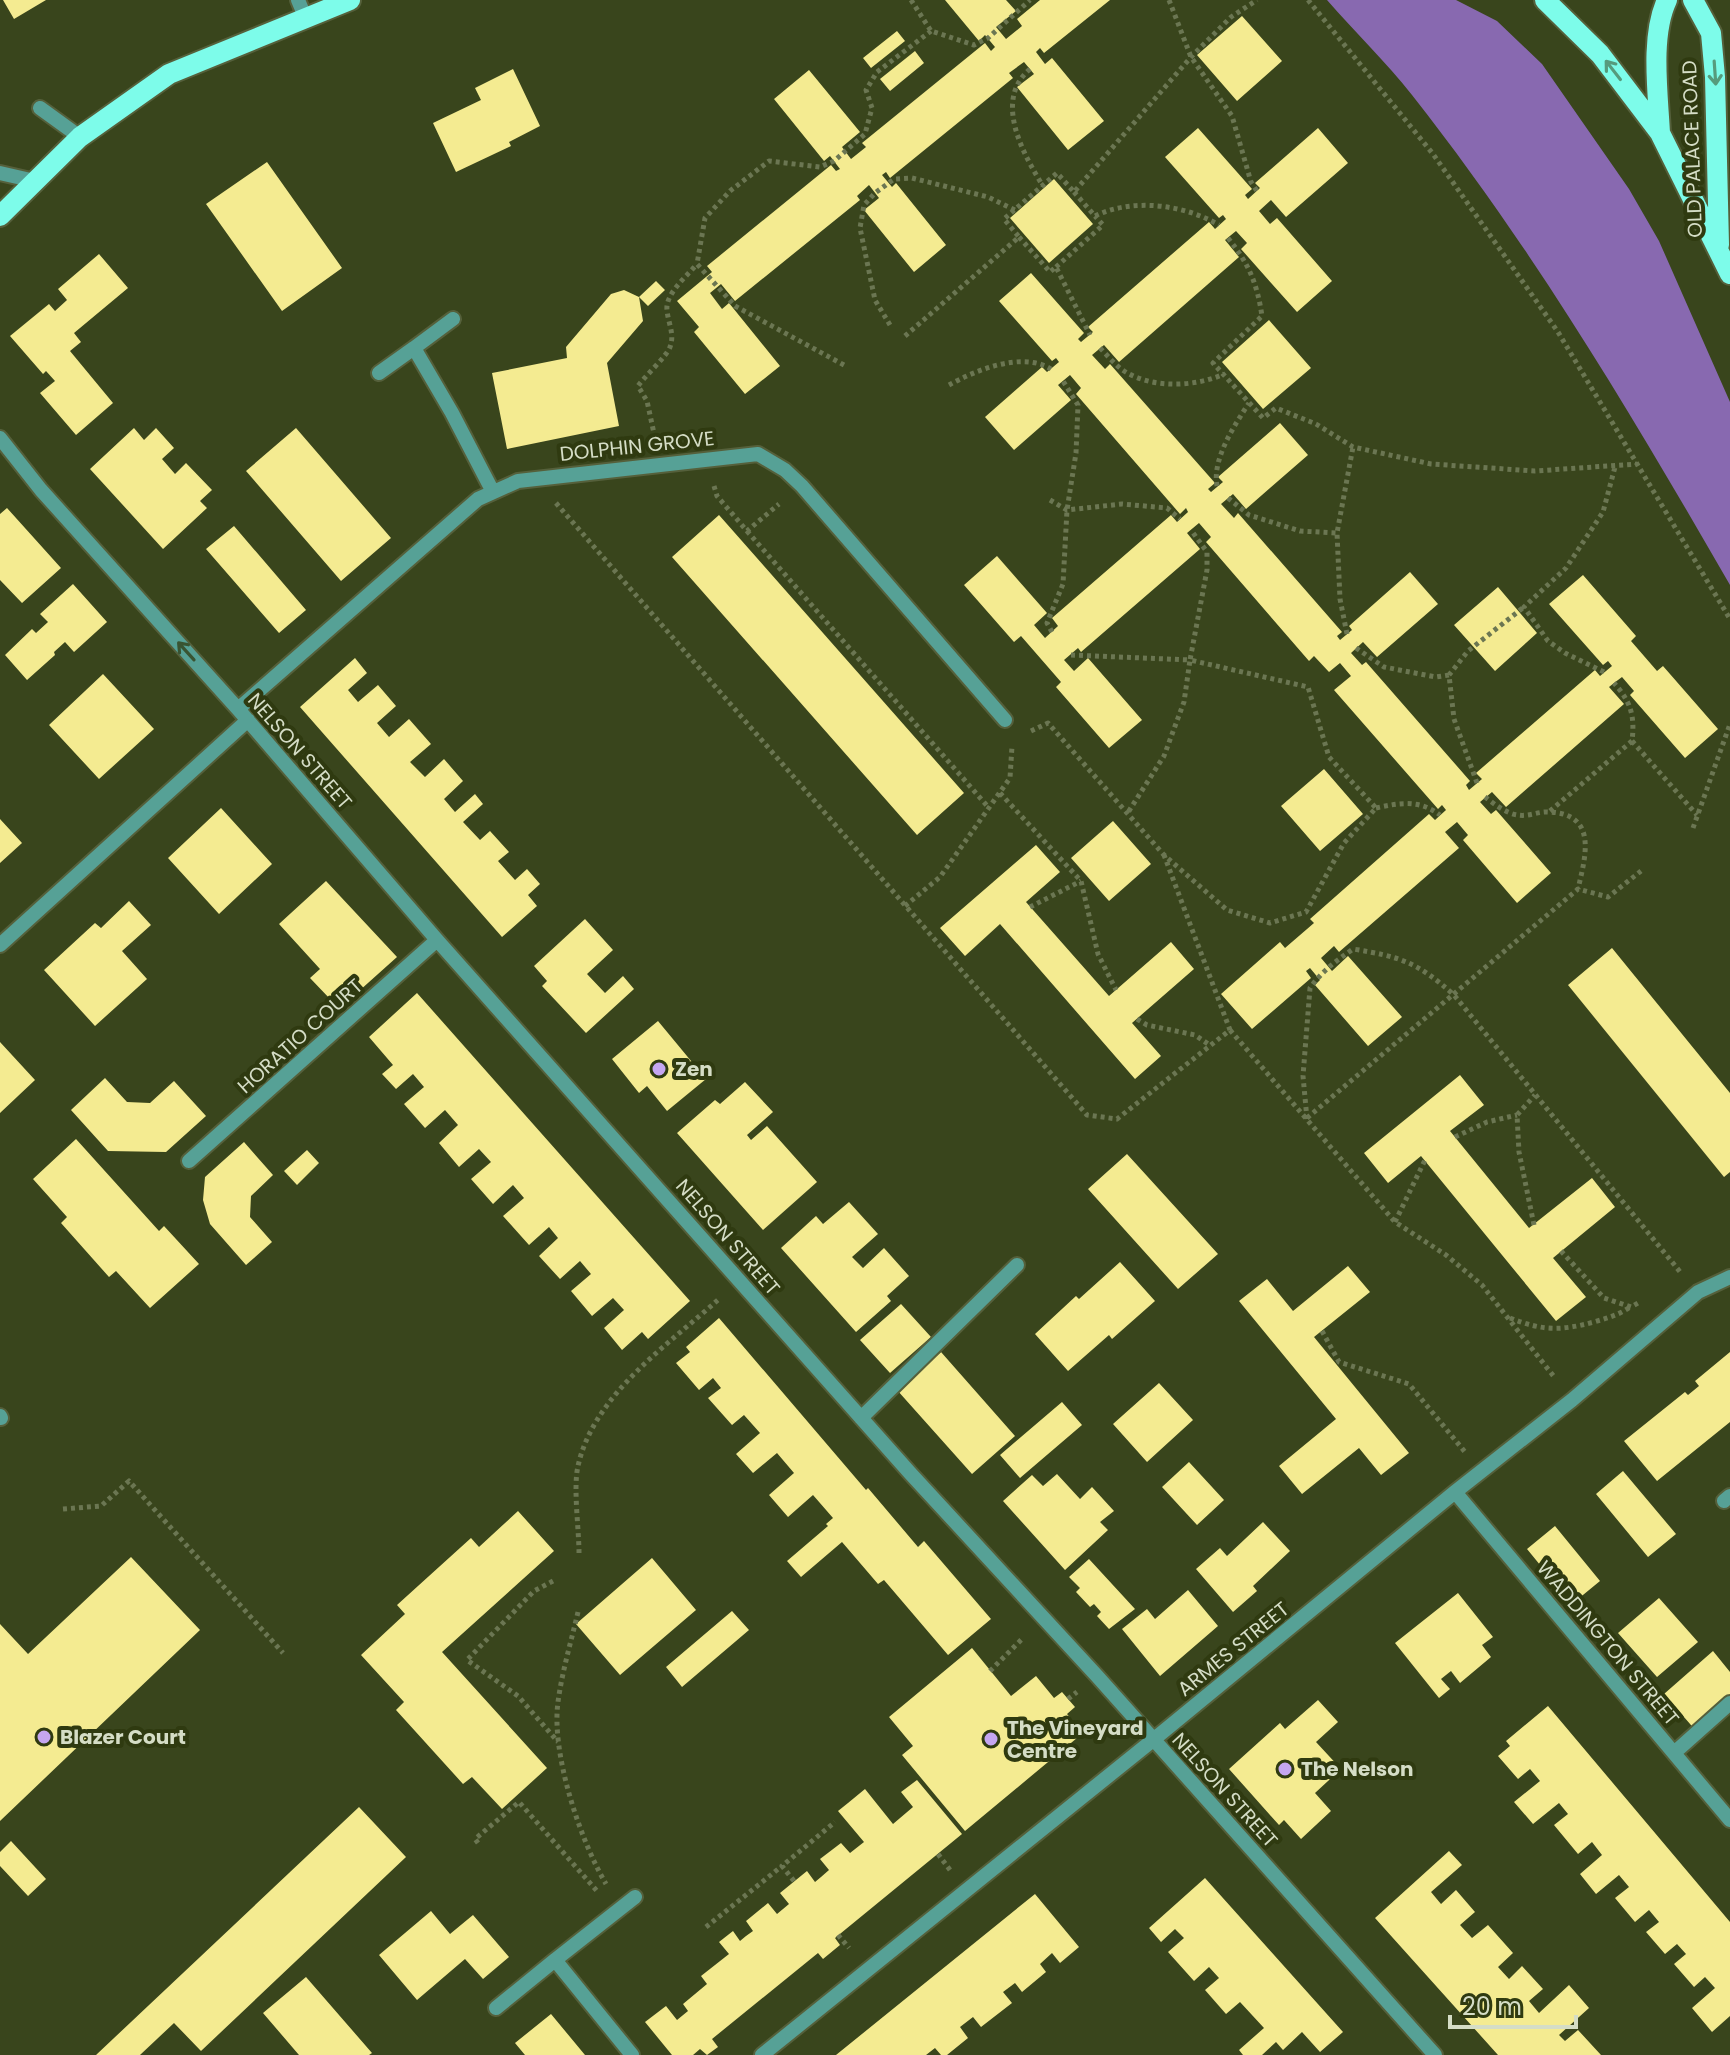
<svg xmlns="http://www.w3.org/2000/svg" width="1730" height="2055" font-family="Poppins,sans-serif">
  <rect width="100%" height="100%" fill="#39451c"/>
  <path fill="#8869b0" d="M1327 0H1456L1497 21 1542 64 1629 189 1659 241 1730 402V585C1632 415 1534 250 1412 95 1386 62 1355 32 1327 0Z"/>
  <path fill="#f4eb91" d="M3 0H46L14 19Z
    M945 0H1006L1016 11 996 27 1006 39 1022 26 1017 19 1040 0H1110L1044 53 1040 48 1036 52 1045 64 1052 58 1104 121 1068 150 1017 87 1034 74 1024 62 1009 73 1013 78 890 178 886 172 882 175 892 187 896 183 946 245 914 272 864 210 879 198 869 185 857 196 860 200 735 301 721 284 710 293 722 309 729 303 780 366 745 394 694 332 699 327 677 301 712 272 707 266 831 165 836 171 840 169 830 156 824 161 774 99 809 70 860 132 842 147 851 159 866 147 862 143 985 43 991 51 995 47 985 35 979 41Z
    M1242 16 1282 61 1237 101 1197 55Z
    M897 31 905 41 871 68 863 58Z
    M915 51 924 63 890 91 880 79Z
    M513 69 540 126 509 142 511 146 456 172 433 123 481 100 475 88Z
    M1198 128 1252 189 1245 195 1248 199 1260 188 1255 183 1318 128 1348 163 1286 217 1271 200 1259 211 1270 224 1277 218 1332 281 1297 312 1241 249 1247 243 1236 231 1225 240 1239 257 1119 362 1104 345 1092 355 1105 369 1110 364 1215 483 1208 489 1211 492 1223 482 1218 477 1280 423 1308 455 1246 509 1233 494 1221 504 1234 518 1238 513 1342 632 1337 636 1340 640 1352 630 1349 626 1410 572 1438 604 1377 657 1363 642 1351 653 1362 665 1366 662 1470 781 1466 785 1469 790 1482 779 1476 773 1595 670 1600 676 1612 666 1608 661 1603 665 1549 604 1583 575 1636 636 1631 641 1657 671 1663 666 1718 729 1685 758 1630 695 1634 691 1622 677 1614 683 1609 687 1624 704 1506 807 1492 792 1480 802 1491 814 1496 810 1551 873 1517 903 1463 840 1468 835 1457 822 1445 832 1459 848 1339 952 1334 946 1321 958 1332 971 1348 956 1402 1017 1368 1046 1315 985 1320 980 1310 968 1306 971 1311 978 1252 1029 1221 994 1280 942 1285 948 1314 923 1310 919 1429 814 1435 820 1446 810 1442 805 1438 809 1334 690 1351 676 1340 663 1329 672 1314 656 1309 661 1206 542 1211 537 1199 523 1187 533 1200 549 1081 652 1078 648 1064 660 1074 671 1088 658 1142 720 1109 748 1056 687 1061 682 1021 636 1014 642 964 585 997 556 1047 613 1034 625 1045 638 1058 626 1052 618 1171 515 1177 522 1188 512 1186 508 1180 514 1076 394 1081 388 1070 375 1058 385 1071 400 1014 450 985 417 1042 367 1047 372 1059 362 1056 358 1052 361 999 301 1031 273 1084 333 1078 339 1081 342 1093 332 1088 327 1209 222 1215 229 1226 219 1223 215 1219 218 1165 157Z
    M267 162 342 268 282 311 206 204Z
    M1054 179 1093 224 1049 263 1010 218Z
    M99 254 128 288 74 333 81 342 70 351 113 403 76 435 40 393 55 381 46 371 43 374 10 336 49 304 55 311 67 300 58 289Z
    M656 281 665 290 648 306 639 297Z
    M624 290 639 297 643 321 607 363 619 426 507 449 492 373 567 358 566 347 611 294Z
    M1269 320 1311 368 1263 409 1222 362Z
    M134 428 144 440 156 428 174 448 162 459 175 474 186 463 212 490 200 501 207 508 163 549 90 469Z
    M296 428 391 538 341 581 246 471Z
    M7 508 61 568 22 603 0 580V514Z
    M719 515 964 793 917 835 672 557Z
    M234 526 306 610 279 633 206 549Z
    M73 584 107 622 74 652 65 642 54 652 55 655 27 680 5 655 32 629 36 633 48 622 40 614Z
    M1498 587 1537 633 1495 671 1454 625Z
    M355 658 367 673 348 690 358 702 378 685 396 706 377 723 389 737 409 719 431 744 410 762 425 777 444 759 463 781 444 799 455 812 475 794 483 804 463 822 480 840 490 831 509 852 498 861 515 880 527 869 540 884 528 895 537 906 502 937 300 707Z
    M103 674 154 729 99 779 49 725Z
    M1324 769 1363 814 1320 851 1281 806Z
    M221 808 272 864 219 914 168 858Z
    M0 819 22 843 0 863Z
    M1113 821 1151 864 1109 901 1071 858Z
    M1036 845 1060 872 1026 902 1109 996 1171 942 1194 969 1132 1023 1161 1056 1135 1079 1000 924 965 956 940 928Z
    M326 881 397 957 349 1000 341 991 331 1000 310 978 320 969 279 924Z
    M129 901 151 925 122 951 147 979 95 1026 44 970 95 923 101 928Z
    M585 919 613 950 587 974 605 993 623 976 634 989 586 1033 542 986 547 981 534 966Z
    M1612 948 1730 1093V1172L1724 1177 1568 985Z
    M417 993 690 1301 648 1339 642 1332 622 1350 604 1328 624 1310 613 1298 592 1316 571 1291 591 1274 580 1261 560 1279 539 1256 558 1238 549 1227 529 1245 503 1216 524 1198 513 1185 493 1204 471 1179 491 1162 479 1149 459 1167 439 1143 458 1125 445 1110 425 1128 404 1104 424 1087 413 1074 396 1089 382 1074 393 1065 369 1037Z
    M658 1021 706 1079 667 1111 647 1086 639 1093 612 1059Z
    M0 1042 35 1080 0 1113Z
    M1460 1075 1484 1105 1450 1131 1529 1228 1592 1178 1615 1207 1553 1258 1586 1297 1556 1321 1421 1156 1388 1183 1364 1153Z
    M105 1078 127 1102 150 1103 174 1081 206 1116 166 1152 108 1151 71 1110Z
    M745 1082 773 1112 747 1135 751 1140 767 1126 817 1182 763 1230 677 1133 715 1100 720 1104Z
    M76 1139 159 1231 164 1226 199 1264 150 1308 116 1271 109 1277 61 1223 67 1217 33 1179Z
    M244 1142 273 1175 251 1196 250 1217 272 1242 246 1265 210 1224 203 1200 205 1177Z
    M307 1150 319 1163 297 1185 284 1171Z
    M1127 1154 1218 1254 1178 1289 1088 1189Z
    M849 1202 878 1234 852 1257 863 1268 884 1248 909 1276 887 1296 891 1301 856 1332 781 1248 816 1216 823 1224Z
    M1120 1262 1155 1301 1112 1339 1109 1335 1068 1371 1035 1334 1076 1296 1079 1299Z
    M1348 1266 1370 1292 1314 1337 1409 1453 1381 1475 1359 1448 1302 1494 1279 1466 1336 1419 1239 1301 1267 1279 1293 1311Z
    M901 1304 931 1337 890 1373 860 1340Z
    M719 1318 866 1490 868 1488 918 1547 924 1541 991 1619 948 1655 884 1580 878 1584 842 1542 801 1577 787 1561 828 1526 826 1524 833 1518 813 1495 788 1517 769 1495 794 1473 777 1453 753 1473 736 1454 760 1433 744 1415 732 1425 708 1398 721 1388 713 1378 699 1390 676 1363 690 1352 686 1347Z
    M941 1352 1015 1436 972 1474 897 1390Z
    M1730 1352V1422L1657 1481 1624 1441 1685 1392 1688 1395 1699 1386 1695 1381Z
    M1159 1383 1193 1420 1147 1462 1113 1424Z
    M1062 1402 1082 1425 1020 1478 1000 1455Z
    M1189 1462 1224 1500 1197 1525 1162 1487Z
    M1623 1471 1676 1534 1648 1557 1596 1494Z
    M1057 1474 1080 1499 1092 1487 1114 1511 1100 1522 1108 1530 1065 1570 1003 1501 1032 1475 1043 1486Z
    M518 1511 554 1551 442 1652 547 1768 502 1809 472 1777 463 1784 396 1710 404 1702 361 1655 405 1614 397 1605 471 1538 479 1547Z
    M1263 1522 1290 1551 1253 1586 1257 1591 1233 1612 1196 1569 1220 1548 1227 1556Z
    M1555 1526 1600 1581 1572 1604 1527 1549Z
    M131 1557 200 1630 0 1821V1624L28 1654Z
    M652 1558 696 1610 620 1675 576 1624Z
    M1089 1559 1135 1609 1109 1629 1097 1616 1101 1612 1094 1604 1090 1607 1076 1592 1080 1588 1069 1577Z
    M1188 1590 1218 1626 1160 1676 1122 1629 1147 1609 1155 1619Z
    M1458 1593 1493 1637 1482 1645 1491 1657 1460 1683 1451 1671 1441 1679 1450 1689 1439 1698 1395 1643Z
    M1659 1598 1698 1642 1657 1677 1618 1633Z
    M732 1611 749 1630 682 1687 666 1667Z
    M972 1648 1011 1696 1036 1676 1054 1698 1062 1692 1075 1707 1067 1714 1083 1733 965 1831 902 1755 913 1746 889 1717Z
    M1713 1651 1730 1672V1703L1697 1732 1664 1694Z
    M1318 1700 1338 1722 1316 1742 1341 1769 1315 1793 1331 1811 1301 1839 1284 1820 1279 1825 1229 1769 1280 1723 1285 1729Z
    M1548 1706 1730 1922V2016L1712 2032 1692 2008 1715 1988 1705 1977 1694 1987 1674 1964 1686 1954 1677 1944 1665 1954 1646 1932 1659 1922 1649 1910 1635 1922 1615 1898 1629 1887 1619 1875 1596 1894 1580 1874 1602 1855 1592 1842 1578 1854 1554 1825 1568 1814 1559 1803 1533 1824 1514 1802 1540 1781 1530 1769 1518 1779 1498 1756 1510 1746 1506 1741Z
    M917 1780 962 1834 835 1938 840 1945 823 1959 818 1953 712 2039 718 2047 707 2055 700 2049 693 2055H672L645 2022 666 2006 677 2020 688 2011 683 2004 707 1984 701 1976 729 1954 719 1942 733 1931 740 1941 746 1936 753 1931 746 1921 768 1903 777 1914 789 1904 780 1893 807 1871 815 1882 821 1877 829 1870 820 1859 841 1843 850 1853 864 1842 838 1811 848 1803 865 1789 893 1824 913 1807 901 1792Z
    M359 1807 406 1857 201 2051 174 2023 140 2055H96Z
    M11 1841 46 1879 28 1896 0 1866V1852Z
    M1449 1851 1462 1865 1431 1892 1441 1904 1456 1890 1475 1912 1460 1925 1472 1938 1488 1925 1513 1953 1498 1967 1509 1979 1522 1966 1543 1989 1529 2001 1539 2013 1569 1985 1589 2008 1559 2035 1565 2041 1578 2030 1601 2055H1498L1375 1918Z
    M1205 1878 1343 2032 1320 2052 1302 2032 1283 2050 1276 2042 1262 2055H1243L1239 2050 1264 2028 1240 2002 1226 2014 1205 1990 1219 1978 1209 1967 1194 1981 1168 1952 1184 1938 1175 1929 1161 1942 1149 1928Z
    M1035 1894 1079 1947 1060 1963 1052 1953 1040 1964 1046 1972 1022 1992 1015 1983 1003 1992 1012 2003 981 2027 973 2017 960 2027 968 2038 947 2055H941L935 2048 926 2055H836Z
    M431 1911 450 1934 473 1915 509 1957 483 1979 465 1959 417 2000 379 1955Z
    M306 1977 372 2053 369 2055H299L263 2013Z
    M551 2014 585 2055H525L515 2043Z"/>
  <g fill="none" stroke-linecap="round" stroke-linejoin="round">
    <g stroke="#55603b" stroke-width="18">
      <path id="minor" d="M298 0 306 19
        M40 108 80 137
        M0 173 35 181
        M453 319 414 348 452 413 493 492
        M379 373 414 348
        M0 438 41 490 238 709 437 940 910 1473 1097 1676 1435 2055
        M238 709 478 499 518 481 758 454 785 470 802 486 1005 720
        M0 945 248 720
        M189 1161 437 940
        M0 1416 1 1418
        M861 1418 1017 1265
        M1455 1492 1730 1820
        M1724 1501 1730 1496
        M1674 1753 1730 1703
        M555 1960 635 1897
        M496 2008 555 1960 632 2055
        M762 2055 1153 1740 1455 1492 1572 1400 1698 1292 1730 1277"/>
    </g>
    <g stroke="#55603b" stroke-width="24">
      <path id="major" d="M1545 0 1600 54 1660 133 1730 274
        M1693 0 1711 33 1715 77 1719 245
        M1660 133C1658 93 1650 36 1667 0
        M0 216 80 137 169 74 350 0"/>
    </g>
    <path stroke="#6b7652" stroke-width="5" stroke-dasharray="4 4" stroke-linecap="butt" d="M911 0 931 31 974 45 988 38 1030 0
      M1169 0 1191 57 1232 116 1251 182 1257 191
      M1308 0 1433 154 1558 332 1730 619
      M1030 69C993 100 1023 154 1043 186
      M1074 192 1095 216C1132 198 1183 204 1219 225
      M1019 237 1050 272 1056 267 1090 335
      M1228 238C1249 264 1257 283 1262 316L1213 363 1263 418 1276 408 1316 424 1353 447 1431 464 1535 471 1637 464
      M1056 267 1103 225 1095 216
      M890 325 875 300 860 228 864 205 875 193 894 179 912 178 988 197 1015 210
      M905 336 1019 237 1004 219 1057 173 1074 192 1191 57 1231 17 1257 0
      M1100 348C1108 356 1115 365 1124 371 1152 389 1195 387 1224 374
      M844 365 735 306 697 264 705 218 730 191 769 161 820 167 834 161 865 134 872 108 866 90 877 72 931 31
      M949 385C976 370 1022 351 1051 369
      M655 438 647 401 638 386C645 376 667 356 670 347 675 334 668 323 667 310 665 294 687 276 697 264
      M714 486 717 496 747 531 779 504
      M1217 486C1212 459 1234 426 1249 403
      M1228 498 1249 515 1300 531 1337 533
      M1050 500 1067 510 1122 504 1167 508 1180 519
      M556 503 1087 1115 1117 1119 1230 1030 1164 855
      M747 531 989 808
      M1052 632 1047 623 1063 584 1067 510 1076 453 1078 405 1063 381
      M1347 634 1340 599 1337 533 1353 447
      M1356 648 1384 667 1436 677 1449 675
      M1071 655 1190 660 1207 570V552L1191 530
      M1604 672 1565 653 1548 641 1524 607 1566 568 1603 512 1615 467
      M1031 731 1048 723 1164 855 1227 910 1270 923 1306 912 1344 843 1376 808 1329 757 1308 687 1190 660 1184 702 1164 756 1127 814
      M1632 741 1697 815
      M1477 783 1454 719 1449 675 1468 651 1524 607
      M1000 793 1081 881 1098 954 1116 990
      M1485 797C1494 804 1507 814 1518 815 1528 817 1539 811 1549 812 1599 814 1585 858 1578 889
      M1376 808C1399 803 1419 799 1440 815
      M1550 811 1632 741C1635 716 1631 702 1614 683
      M1693 828 1730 724
      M905 906 940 877 1010 778 1012 746
      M1030 907 1081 881
      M1137 1019 1147 1025 1195 1035 1211 1046
      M1230 1030 1395 1222 1446 1255 1482 1285 1555 1378
      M1307 1118 1578 889 1608 897 1641 871
      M1307 1119 1303 1076 1310 988C1322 971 1336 961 1353 949 1401 957 1417 962 1454 995L1681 1273
      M1455 1137 1487 1122 1517 1115
      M1395 1222 1425 1160
      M1534 1225 1519 1152 1517 1115 1535 1095
      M1561 1251 1604 1298 1631 1307 1638 1303
      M1510 1318C1543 1331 1560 1331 1594 1322 1607 1318 1619 1315 1630 1307
      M1322 1331 1339 1362 1409 1384 1465 1452
      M63 1509 101 1506 129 1481 283 1653
      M579 1553C579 1529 573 1488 578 1466 594 1394 667 1346 720 1298
      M553 1581 534 1591 467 1660 518 1696 558 1742
      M578 1612C571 1642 562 1672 558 1702 551 1753 580 1840 606 1884
      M990 1671 1023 1638
      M1068 1699 1077 1692
      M478 1843 475 1839 519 1802 597 1891
      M938 1854 950 1870
      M794 1881 782 1866 835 1822
      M706 1927 782 1866
      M838 1935 849 1948"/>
    <use href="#minor" stroke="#56a196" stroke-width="14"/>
    <use href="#major" stroke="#7dfcea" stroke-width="20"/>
  </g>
  <defs><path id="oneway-shaft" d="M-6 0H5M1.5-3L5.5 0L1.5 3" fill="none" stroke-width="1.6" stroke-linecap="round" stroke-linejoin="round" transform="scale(2)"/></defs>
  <g stroke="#569b7d">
    <use href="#oneway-shaft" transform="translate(1613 70) rotate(-128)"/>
    <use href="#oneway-shaft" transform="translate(1715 73) rotate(86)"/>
  </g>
  <use stroke="#395432" href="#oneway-shaft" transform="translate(186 651) rotate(-132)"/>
  <g fill="#c5a6f0" stroke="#2f3a10" stroke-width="3">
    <circle cx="659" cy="1069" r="8"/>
    <circle cx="44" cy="1737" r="8"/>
    <circle cx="991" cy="1739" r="8"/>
    <circle cx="1285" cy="1769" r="8"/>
  </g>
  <g text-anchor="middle" stroke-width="8" stroke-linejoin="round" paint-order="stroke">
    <g font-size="20" fill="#d5ddc6" stroke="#2f3a10">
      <text transform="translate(1692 149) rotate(-92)" y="7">OLD PALACE ROAD</text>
      <text transform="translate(637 446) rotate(-6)" y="7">DOLPHIN GROVE</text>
      <text transform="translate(300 751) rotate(49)" y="7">NELSON STREET</text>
      <text transform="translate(300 1036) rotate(-42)" y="7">HORATIO COURT</text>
      <text transform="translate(728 1237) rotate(49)" y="7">NELSON STREET</text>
      <text transform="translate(1608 1643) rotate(50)" y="7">WADDINGTON STREET</text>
      <text transform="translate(1233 1649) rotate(-39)" y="7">ARMES STREET</text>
      <text transform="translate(1225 1790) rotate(48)" y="7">NELSON STREET</text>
    </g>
    <g font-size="20" font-weight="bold" fill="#d5ddc6" stroke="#2f3a10" text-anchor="start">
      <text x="675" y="1076">Zen</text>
      <text x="1007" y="1735">The Vineyard<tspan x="1007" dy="23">Centre</tspan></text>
      <text x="60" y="1744">Blazer Court</text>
      <text x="1301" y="1776">The Nelson</text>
    </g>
  </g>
  <path d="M1450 2015v12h126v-12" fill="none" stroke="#d5ddc6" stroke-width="4"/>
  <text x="1462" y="2015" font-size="24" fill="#d5ddc6" stroke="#2f3a10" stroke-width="6" paint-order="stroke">20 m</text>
</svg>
